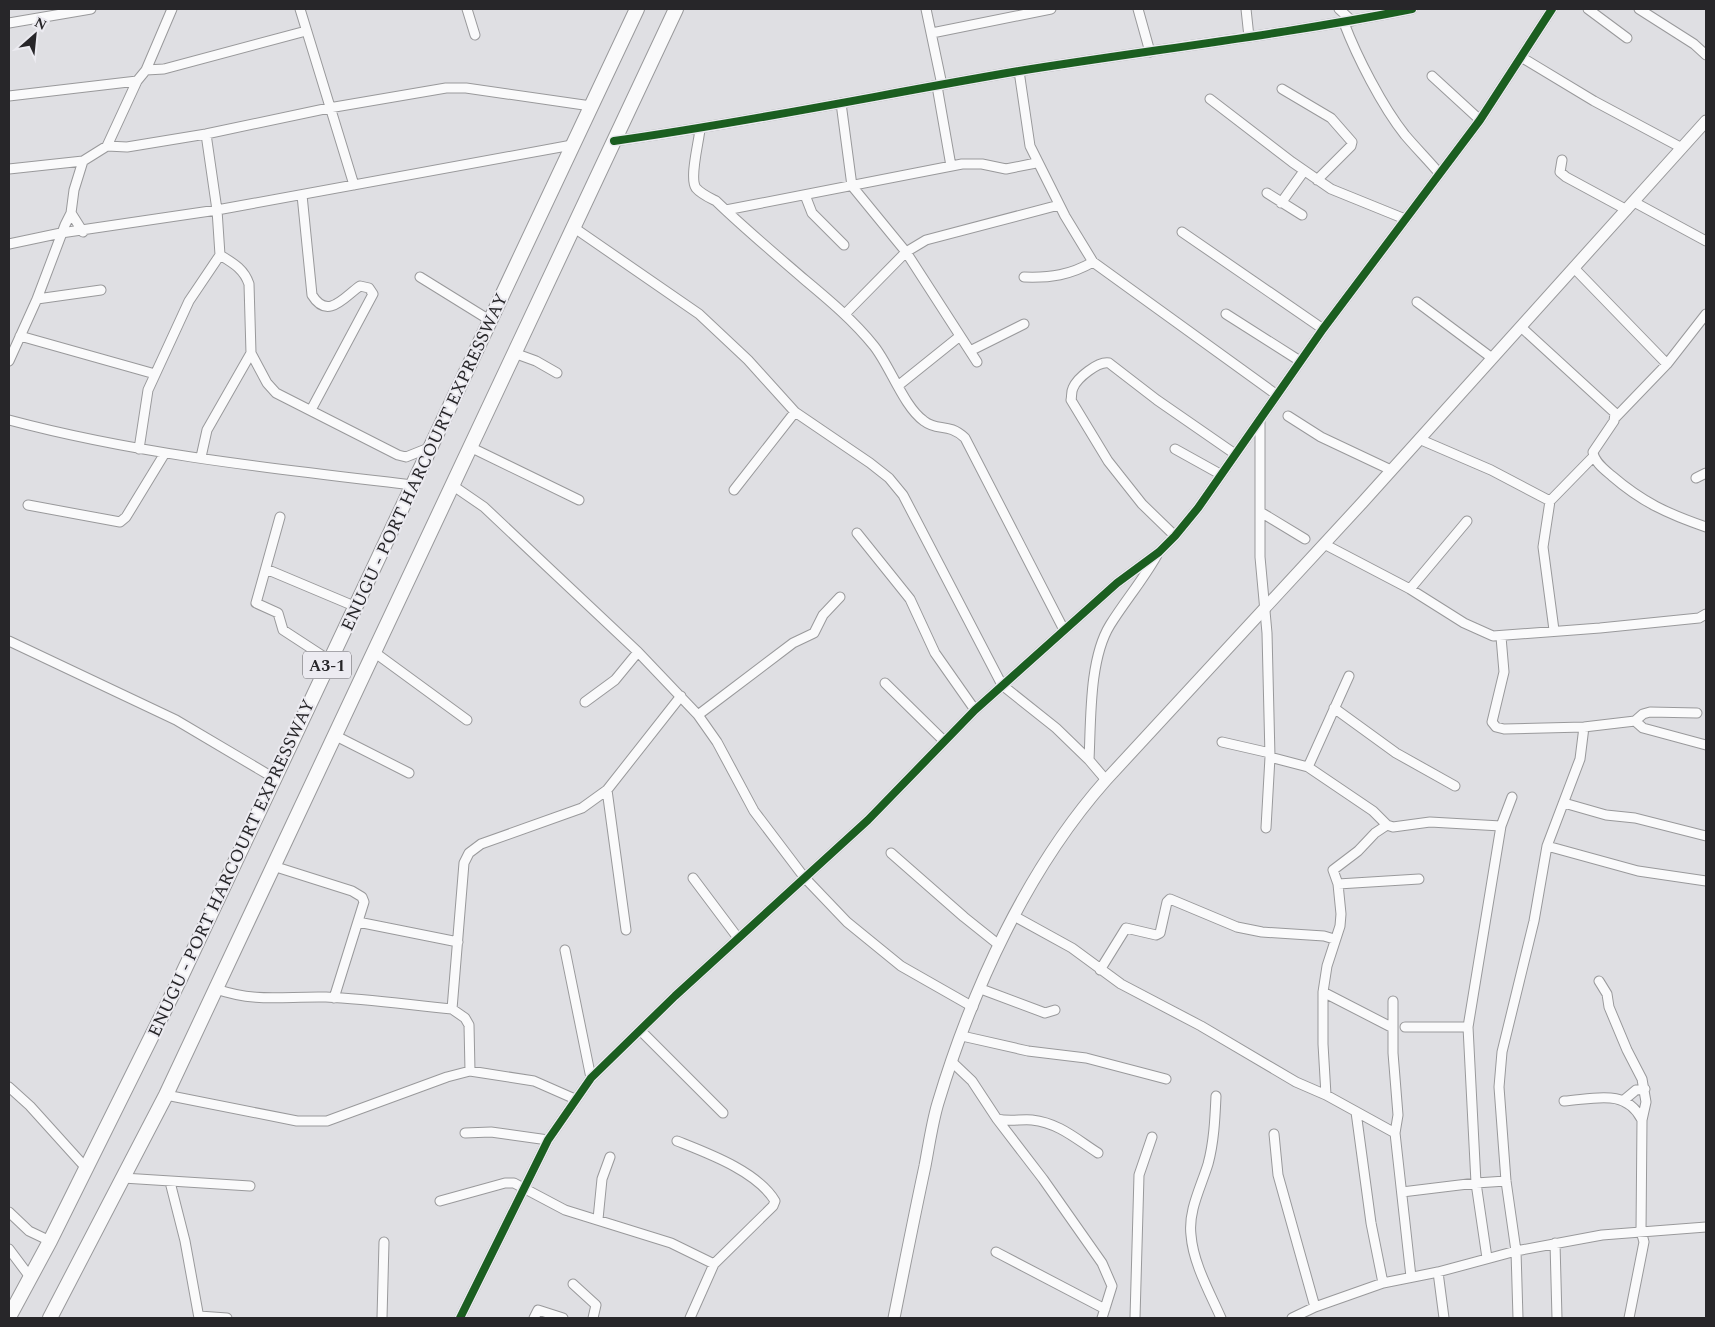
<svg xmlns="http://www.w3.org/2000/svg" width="1715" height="1327" font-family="Spectral,serif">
  <rect width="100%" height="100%" fill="#dfdfe3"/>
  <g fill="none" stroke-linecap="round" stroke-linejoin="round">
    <g stroke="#99999b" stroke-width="11">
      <path id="minor" d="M300 9 354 185
        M467 9 475 35
        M926 9 942 85
        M1138 9 1150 52
        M1246 9 1249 37
        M1339 9 1352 21
        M1588 9 1627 38
        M1639 9 1694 44 1706 55
        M9 23 91 9
        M1344 23C1357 57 1382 106 1405 135 1416 148 1428 160 1439 173
        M932 33 1051 9
        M1521 57 1594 101 1682 148
        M146 70 164 69 306 31
        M1019 71 1030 146 1065 216 1093 262 1277 395
        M1432 76 1480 120
        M937 86 951 166
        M1282 89 1331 118 1352 142 1351 146 1317 180
        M9 96 137 81
        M1210 99 1292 162 1331 189 1405 219
        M841 103 852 186 906 252 977 362
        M700 129C699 142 689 178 696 188 701 194 710 198 716 201 745 229 775 254 805 280 829 300 854 321 874 346 890 366 904 407 924 421 938 432 948 422 965 438L1064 630
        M614 141C750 122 884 94 1019 71 1150 50 1282 35 1412 9
        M107 146 127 147 206 134 329 108 446 88H466L591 106
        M1562 160 1560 172 1566 177 1627 210
        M9 169 83 161
        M1267 193 1302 215
        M302 195 312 295C328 321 345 296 360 286L369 288 373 294 311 410
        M805 195 812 213 844 245
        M1634 202 1706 241
        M1281 203 1304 171
        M726 210 962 164H982L1006 169 1036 163
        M71 213 83 232
        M573 227 699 314 748 360 795 412 870 463 889 478 903 495 1002 685 1056 728 1089 760 1106 780
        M1182 232 1323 329
        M9 244 61 233 217 210 572 145
        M1574 268 1667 364
        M420 277 491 321
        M1024 277C1051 278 1070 275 1093 262
        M37 299 101 290
        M1417 302 1492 358
        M845 314 906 252 926 240 1059 205
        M1226 314 1300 361
        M1521 327 1615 413 1614 421 1593 452C1594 462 1605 470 1612 476 1642 502 1668 514 1706 527
        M20 336 155 374
        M970 351 1024 324
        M251 353 267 383 276 393 398 455 406 457 431 447
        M514 353 536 361 557 373
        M9 361 37 299 65 225 71 213 74 190 83 161 107 146 137 81 146 70 172 9
        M899 385 960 336
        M1288 416 1321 437 1391 470
        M1616 417 1667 364 1706 314
        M9 420C140 455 277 469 413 485
        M1260 421V557L1267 633 1270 757 1266 828
        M1419 439 1491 470 1550 501
        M470 447 579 500
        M139 449 148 390 189 301 220 255 217 210 206 134
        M1175 449 1220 474
        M201 457 207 430 251 353 249 284C244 269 233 263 220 255
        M1696 478 1706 473
        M452 485 484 507 638 652 698 715 717 742 754 811 804 877 847 922 901 966 973 1007
        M734 490 795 412
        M28 505 120 522 126 517 165 453
        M1262 513 1305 539
        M280 517 256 603 278 613 283 630 329 660
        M857 533 910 599 935 653 975 710
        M1175 536 1142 504 1108 461 1071 400C1072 396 1071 392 1073 388 1077 378 1098 361 1109 363L1157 400 1235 454
        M1324 544 1410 589 1464 623 1493 636 1600 628 1699 618 1706 614
        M266 569 354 606
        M1410 589 1467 521
        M1554 630 1543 547 1550 501 1593 457
        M1501 637 1504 672 1492 722 1496 727 1504 729 1584 727 1635 721 1643 714 1650 712 1697 713
        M9 641 176 720 274 778
        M374 652 467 720
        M885 683 944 741
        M585 702 615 680 638 652
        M1334 708 1396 753 1455 786
        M698 715 793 643 814 633 823 615 840 597
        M1635 721 1643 728 1706 745
        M334 735 409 773
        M1222 742 1270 753
        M1270 757 1308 767 1373 811 1387 825 1393 827 1430 822 1501 826 1512 797
        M1089 760C1091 720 1089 659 1110 625 1125 601 1143 580 1157 555
        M1308 767 1349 676
        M607 790 626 930
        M1564 803 1606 815 1635 818 1706 836
        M1547 846 1638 871 1706 881
        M891 853 964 917 999 945
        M273 866 352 891 362 897 364 902 334 998
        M693 878 738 938
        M1338 884 1419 879
        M1014 916 1072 948 1121 984 1201 1026 1296 1082 1326 1095 1395 1133 1411 1277
        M358 922 458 942
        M565 950 591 1078
        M1100 970 1126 928 1156 935 1160 933 1167 902 1170 899 1237 927 1262 932 1324 936 1334 939
        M1599 981 1607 994 1609 1007 1627 1050 1642 1079 1646 1102 1642 1120
        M216 989C257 1003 284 996 326 997 368 999 410 1005 452 1009L465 1018 469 1025 470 1071
        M981 989 1045 1013 1055 1010
        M1323 992 1393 1028
        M1393 1001V1053L1398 1115 1395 1133
        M452 1009 464 863 469 853 481 844 582 808 607 790 681 696
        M1405 1027H1468
        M640 1030 723 1113
        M962 1036 1028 1051 1086 1058 1166 1079
        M952 1062 972 1081 997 1119 1043 1179 1102 1263 1112 1286 1102 1318
        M9 1087 30 1106 86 1168
        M166 1095 297 1121H327L447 1077 470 1071 534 1081 575 1099
        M1326 1095 1323 1044V992L1327 966 1340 926 1341 914 1338 884 1333 870 1358 851 1375 833 1387 825
        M1216 1096C1215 1118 1214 1142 1208 1164 1201 1187 1188 1211 1191 1235 1193 1263 1210 1293 1221 1318
        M1624 1100 1636 1090 1645 1089
        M1564 1101C1595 1099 1626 1088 1642 1120L1641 1231 1644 1242 1629 1318
        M1356 1112 1371 1223 1383 1283
        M997 1119C1010 1122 1020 1119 1032 1120 1059 1123 1076 1139 1098 1153
        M465 1133 491 1132 548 1140
        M1274 1134 1278 1175 1315 1307
        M677 1141C707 1153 757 1171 775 1201L773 1206 714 1264
        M123 1178 250 1186
        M170 1182 185 1241 199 1318
        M1402 1192 1476 1183 1506 1181
        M440 1201 505 1183H514L565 1210 671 1243 714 1264 690 1318
        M9 1212 29 1231 50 1241
        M598 1219 602 1179 610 1157
        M1555 1243 1557 1318
        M9 1249 30 1277
        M996 1252 1105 1309
        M1487 1258 1476 1183 1468 1027 1501 826
        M1438 1272 1444 1318
        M573 1284 596 1305 593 1318
        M199 1316 227 1318
        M382 1318 384 1242
        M460 1318 548 1140 591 1078 675 996 868 820 975 710 1117 583 1159 552 1175 536 1198 508 1323 329 1480 120 1552 9
        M534 1318 538 1310 563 1318
        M1135 1318 1139 1175 1152 1137
        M1292 1318 1315 1307 1383 1283 1438 1272 1516 1251 1602 1235 1706 1227
        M1518 1318 1516 1251 1506 1181 1499 1087 1502 1052 1534 921 1547 846 1580 759 1584 727"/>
    </g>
    <g stroke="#99999b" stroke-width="13">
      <path id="major" d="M894 1318C904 1268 914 1217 925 1166 929 1145 932 1123 938 1103 972 990 1027 869 1106 780L1362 503 1706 121"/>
    </g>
    <g stroke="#99999b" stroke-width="16">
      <path id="highway" d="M9 1317 50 1241 181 977 637 9
        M50 1318 166 1095 676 9"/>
    </g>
    <use href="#minor" stroke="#fafafb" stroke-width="9"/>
    <use href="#major" stroke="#fafafb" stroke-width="11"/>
    <use href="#highway" stroke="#fafafb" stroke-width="14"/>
    <g stroke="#ecebf1" stroke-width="11">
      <path id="cycleway" d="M614 141C750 122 884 94 1019 71 1150 50 1282 35 1412 9
        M460 1318 548 1140 591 1078 675 996 868 820 975 710 1117 583 1159 552 1175 536 1198 508 1323 329 1480 120 1552 9"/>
    </g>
    <use href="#cycleway" stroke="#1b5e20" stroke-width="8"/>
  </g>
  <g text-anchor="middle" stroke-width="4" stroke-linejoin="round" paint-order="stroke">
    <rect fill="#ecebf1" stroke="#626165" stroke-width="1" x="303" y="651.5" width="48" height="27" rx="4"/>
    <g font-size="16" font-weight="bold" fill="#272629">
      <text x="327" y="671">A3-1</text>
    </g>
    <g font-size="18" fill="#272629" stroke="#ecebf1">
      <text transform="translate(424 462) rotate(-65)" y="6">ENUGU - PORT HARCOURT EXPRESSWAY</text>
      <text transform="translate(231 868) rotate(-65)" y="6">ENUGU - PORT HARCOURT EXPRESSWAY</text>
    </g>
  </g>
  <rect width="1715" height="1327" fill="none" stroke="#272629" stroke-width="20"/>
  <g transform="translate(35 35) rotate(27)" stroke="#ecebf1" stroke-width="4" paint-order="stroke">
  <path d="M0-4L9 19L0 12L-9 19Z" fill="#272629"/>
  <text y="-8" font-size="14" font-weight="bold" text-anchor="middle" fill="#272629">N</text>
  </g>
</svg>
